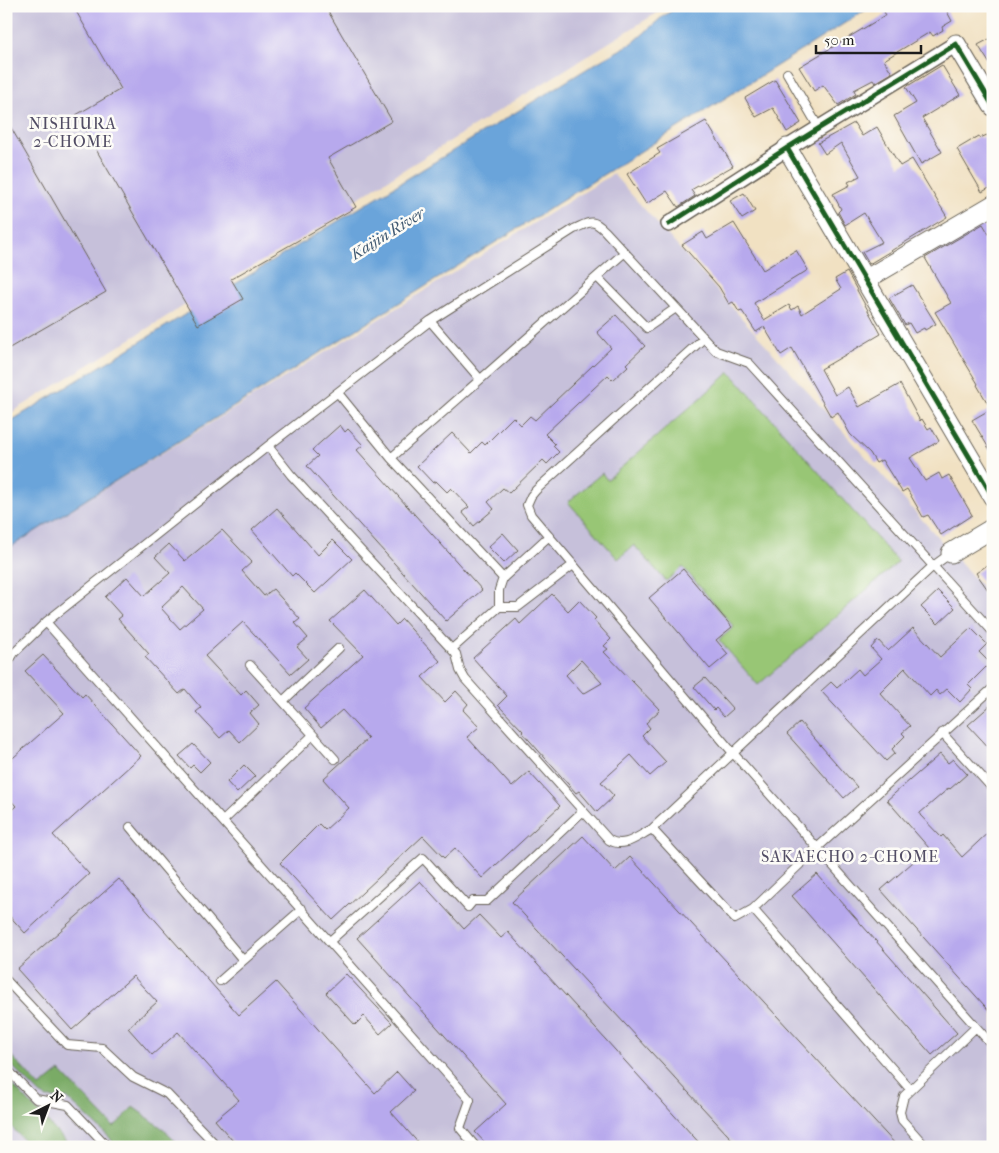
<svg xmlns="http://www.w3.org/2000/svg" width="999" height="1153" font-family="'IM FELL French Canon',serif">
  <rect width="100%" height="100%" fill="#fdfcf7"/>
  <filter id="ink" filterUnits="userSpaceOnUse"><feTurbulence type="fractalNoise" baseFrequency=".02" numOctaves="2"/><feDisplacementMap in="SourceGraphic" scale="10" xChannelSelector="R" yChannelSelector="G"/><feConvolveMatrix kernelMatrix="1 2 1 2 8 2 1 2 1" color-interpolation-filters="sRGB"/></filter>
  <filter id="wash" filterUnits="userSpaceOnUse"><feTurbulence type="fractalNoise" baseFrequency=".0096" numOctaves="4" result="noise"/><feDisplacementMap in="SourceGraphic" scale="20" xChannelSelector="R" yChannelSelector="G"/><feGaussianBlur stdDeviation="1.12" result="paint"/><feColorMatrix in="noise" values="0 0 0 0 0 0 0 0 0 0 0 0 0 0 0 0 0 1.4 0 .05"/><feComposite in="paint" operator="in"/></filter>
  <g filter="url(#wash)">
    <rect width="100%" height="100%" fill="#f1e1c2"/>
    <path fill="#c6c0da" d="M6 6H668L6 416Z
      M613 174 993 599V1147H6V552L12 546Z"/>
    <path fill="#98c675" stroke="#5a7148" d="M730 372 898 562 758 685 719 640 734 627 683 567 666 581 634 545 618 559 568 502 602 473 607 480Z"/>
    <path fill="#7aab66" stroke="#4b6441" d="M6 1050 40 1087 60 1071 114 1127 133 1107 165 1130 179 1147H116L110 1138 67 1098H47L40 1094 6 1060Z
      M6 1078 71 1147H30L6 1121Z"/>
    <path fill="#6ba4da" stroke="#44607b" d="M679 6H872L12 546 6 552V424L598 62 634 42 662 17Z"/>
    <g id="blocks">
      <path fill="#b7a9ed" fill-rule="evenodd" d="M73 6H325L392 121 328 158 356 207 231 279 243 299 198 325 76 115 121 89Z
        M894 6H944L952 21 942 27 943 30 933 36 930 32 884 60 892 73 875 83 873 80 854 90 856 94 838 105 823 85 814 91 799 67 886 15 884 12Z
        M993 37V69L978 45Z
        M942 65 960 95 922 118 942 152 921 164 894 116 916 103 906 87Z
        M775 80 801 123 787 132 773 108 756 117 745 98Z
        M6 119 106 292 6 350Z
        M706 121 733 166 691 190 695 196 678 207 667 191 646 204 627 174 660 153 657 149Z
        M854 123 862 136 877 127 900 166 912 159 947 217 869 264 862 252 882 242 864 213 845 225 838 212 841 209 833 194 850 185 848 182 860 176 841 143 825 154 818 143Z
        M987 135 993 145V186L982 192 957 149 979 136 980 138Z
        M744 193 755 211 742 219 730 201Z
        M734 223 763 270 796 250 808 270 754 303 764 320 789 305 792 310 798 306 802 314 841 289 835 279 847 272 881 334 821 369 835 395 848 387 859 407 900 384 920 421 922 419 928 429 931 427 939 441 910 458 925 481 939 473 942 479 949 475 972 515 941 535 928 515 923 517 907 489 902 492 882 460 876 463 870 453 850 434 838 412 831 417 792 348 781 355 764 327 756 332 742 311 739 312 733 302 729 304 719 287 682 245 703 232 707 239Z
        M983 224 993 241V455L972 420 991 409 977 385 978 384 935 312 951 303 925 258Z
        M912 285 936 324 925 330 924 328 915 333 909 323 905 325 889 298Z
        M616 315 645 346 626 364 628 366 613 380 608 375 545 434 555 444 553 446 559 452 547 464 543 460 509 493 503 488 488 502 494 509 474 526 462 512 469 507 451 488 447 492 436 481 433 483 417 466 452 433 471 453 482 442 485 445 513 417 521 425 530 416 535 420 611 348 597 332Z
        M340 425 345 432 348 429 363 445 357 450 482 590 446 621 307 466 318 456 312 450Z
        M277 508 318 555 333 540 352 559 315 593 295 573 292 576 252 530Z
        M222 530 252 562 242 571 264 596 273 589 300 619 295 623 308 638 297 647 308 659 291 674 243 622 205 656 241 695 246 690 259 705 250 713 259 724 240 742 229 730 220 738 196 712 201 708 185 689 179 694 145 657 149 654 118 619 122 616 105 597 127 577 144 596 170 573 155 557 169 544 185 561ZM183 587 203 609 180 629 161 608Z
        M503 533 518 550 504 563 488 547Z
        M993 561V597L976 573Z
        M683 569 732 627 716 640 728 654 710 669 649 598Z
        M365 590 396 625 402 619 440 661 422 677 445 702 456 691 468 704 463 710 479 727 467 737 512 787 529 772 560 806 482 878 455 848 444 858 423 836 333 920 280 863 319 824 325 830 349 808 323 779 368 738 342 710 321 728 304 708 363 655 330 621Z
        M938 591 955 608 938 624 921 607Z
        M552 594 568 611 579 600 596 618 594 620 611 639 604 646 608 649 604 652 660 710 646 723 650 728 642 736 666 762 650 776 631 755 601 782 614 796 597 812 579 791 576 793 522 732 523 731 498 705 507 696 473 658 516 619 520 624ZM581 660 602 683 583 694 566 675Z
        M913 628 940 657 971 628 987 644 979 652 990 663 968 685 972 689 960 702 947 689 940 695 936 690 930 696 905 668 880 693 910 726 902 733 905 736 892 749 895 753 886 761 821 691 831 682 837 688 858 669 863 675 881 659 871 648 878 640 888 651Z
        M43 655 82 697 85 694 141 756 53 835 89 874 25 933 6 912V815L16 806 6 795V764L64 713 25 671Z
        M705 678 733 709 724 717 716 708 714 710 694 687Z
        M993 703V752L968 725Z
        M800 722 857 787 844 798 787 734Z
        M193 744 210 762 200 772 193 765 190 768 179 756Z
        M940 754 948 763 953 759 967 774 950 789 949 788 920 813V815L941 837 943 835 962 857 993 828V1015L881 890 929 848 887 800Z
        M244 765 255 776 237 793 227 782Z
        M583 836 615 871 630 857 898 1147H739L512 902Z
        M817 874 957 1033 932 1055 792 896Z
        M119 879 239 1015 276 982 375 1093 397 1072 414 1091 391 1112 422 1147H238L215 1120 239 1100 178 1032 152 1055 128 1028 157 1002 133 976 72 1030 17 969Z
        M420 881 464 929 479 915 501 938 508 932 703 1147H489L475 1132 506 1104 357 938Z
        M346 974 392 1023 380 1034 364 1016 355 1025 326 993Z"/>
    </g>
  </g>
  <g filter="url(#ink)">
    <use href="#blocks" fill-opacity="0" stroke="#676156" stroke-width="1"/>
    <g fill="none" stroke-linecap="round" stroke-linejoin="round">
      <g stroke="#676156" stroke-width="10">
        <path id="service" d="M787 73 819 128
          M597 277 647 328 676 308
          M430 321 480 379
          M704 338 536 490 531 496 527 505 531 515 733 753 993 1046
          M338 393 391 458 503 578
          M268 446 291 475 456 654 460 670 465 679 609 840C624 849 638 836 652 829L933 566 951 553
          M391 458 625 252
          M499 607V590L503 578 549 536
          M46 622 470 1100 460 1128 476 1147
          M452 649 499 607H518L573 565
          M250 665 335 759
          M6 666 14 653 46 622 268 446 430 321 574 229C590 222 592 218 605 231L716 351 749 363 993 632
          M283 701 339 648
          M942 733 993 789
          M223 821 313 735
          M130 827 243 960
          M652 829 735 919 753 909 817 848 993 688
          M753 909 910 1089
          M330 941 423 858 468 907 473 901H487L583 811
          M6 980 67 1045 102 1048 133 1077 167 1094 218 1147
          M220 981 302 909
          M6 1068 36 1099 68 1105 108 1147
          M926 1147 902 1120 900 1112 904 1096 976 1027"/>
      </g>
      <g stroke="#676156" stroke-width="18">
        <path id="minor" d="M669 224 787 148 956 44"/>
      </g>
      <g stroke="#676156" stroke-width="21">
        <path id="tertiary" d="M956 44 993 106
          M787 148 993 497
          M865 280 993 205
          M951 553 993 528"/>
      </g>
      <use href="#service" stroke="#fff" stroke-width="8"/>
      <use href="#minor" stroke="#fff" stroke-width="15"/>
      <use href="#tertiary" stroke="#fff" stroke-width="19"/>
      <g stroke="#fdfcf7" stroke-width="8">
        <path id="cycleway" d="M787 148 993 497
          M669 224 787 148 956 44 993 106"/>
      </g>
      <use href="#cycleway" stroke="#1b5e20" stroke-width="5"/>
    </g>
  </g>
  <g text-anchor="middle" stroke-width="5" stroke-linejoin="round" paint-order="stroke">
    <g font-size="16" letter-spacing="1" fill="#524d65" stroke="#fdfcf7">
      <text x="73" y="129">NISHIURA<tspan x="73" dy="18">2-CHOME</tspan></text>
      <text x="850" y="862">SAKAECHO 2-CHOME</text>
    </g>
    <g font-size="16" font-style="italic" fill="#405971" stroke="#fdfcf7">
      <text transform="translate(387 233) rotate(-32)" y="6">Kaijin River</text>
    </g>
  </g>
  <rect width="999" height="1153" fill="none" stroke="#fdfcf7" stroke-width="25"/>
  <g transform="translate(48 1106) rotate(42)" stroke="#fdfcf7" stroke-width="4" paint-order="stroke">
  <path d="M0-4L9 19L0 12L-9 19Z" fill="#1c1c1c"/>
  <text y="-8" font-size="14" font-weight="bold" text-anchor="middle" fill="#1c1c1c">N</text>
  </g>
  <path d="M816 45v8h105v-8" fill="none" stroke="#1c1c1c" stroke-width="2.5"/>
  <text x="824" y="45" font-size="15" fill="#1c1c1c" stroke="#fdfcf7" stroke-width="4" paint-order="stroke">50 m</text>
</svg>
